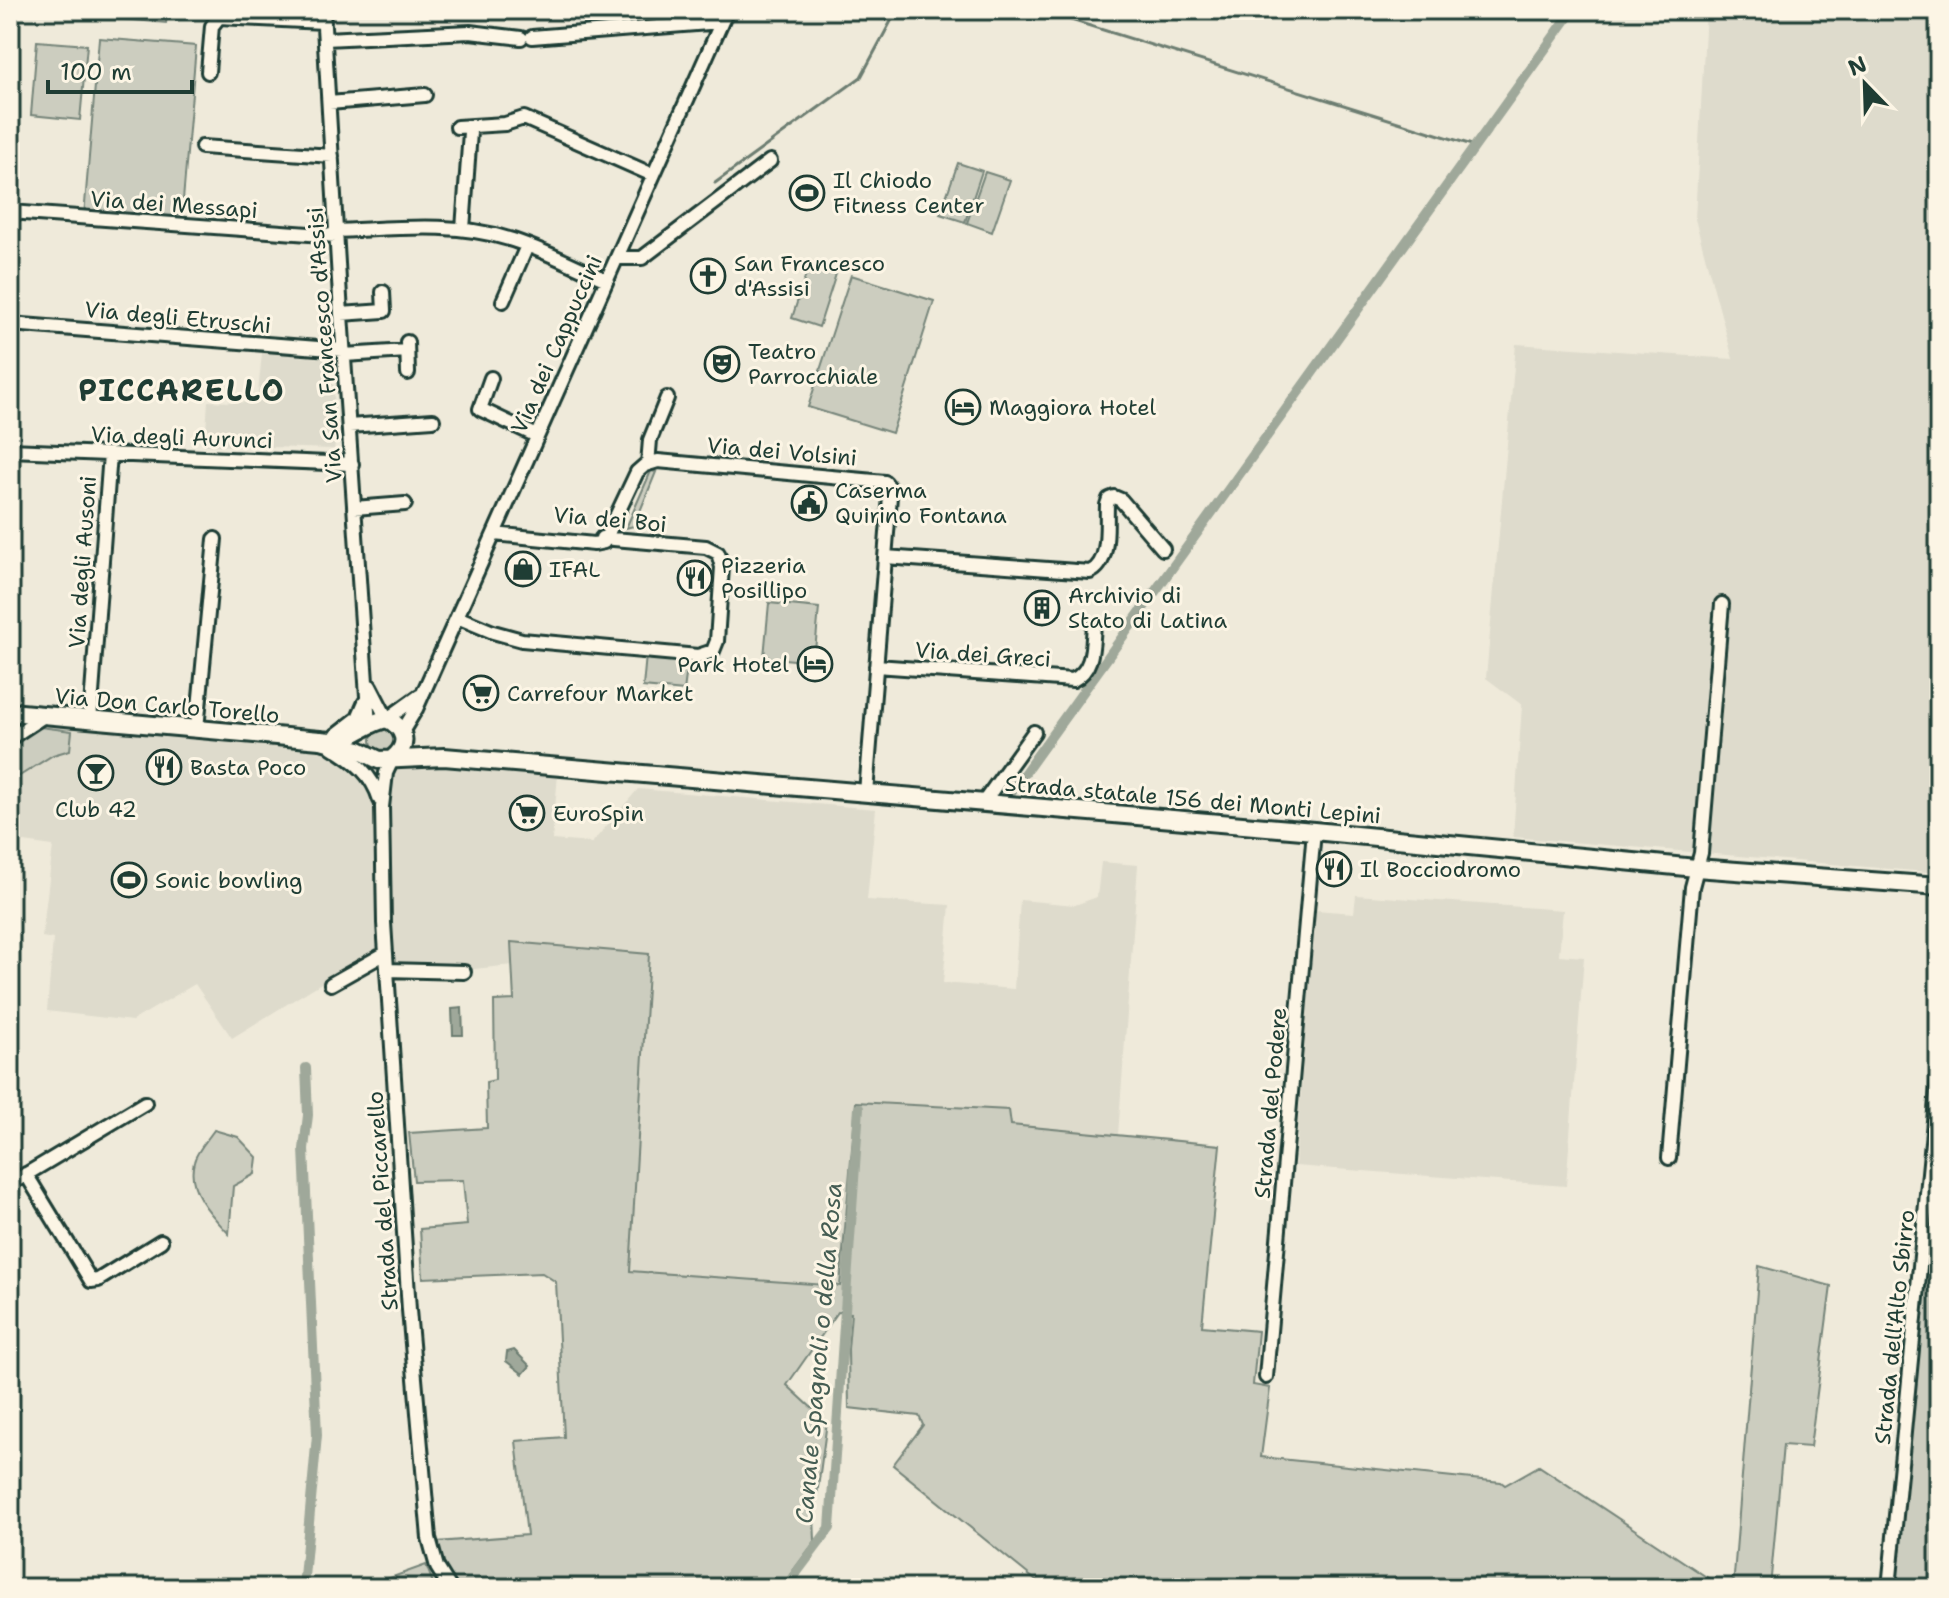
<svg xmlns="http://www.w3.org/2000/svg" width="1949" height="1598" font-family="'Shantell Sans',sans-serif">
  <rect width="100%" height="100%" fill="#efeada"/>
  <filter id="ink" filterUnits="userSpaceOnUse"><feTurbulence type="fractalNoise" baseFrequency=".0125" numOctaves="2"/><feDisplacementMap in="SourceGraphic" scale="16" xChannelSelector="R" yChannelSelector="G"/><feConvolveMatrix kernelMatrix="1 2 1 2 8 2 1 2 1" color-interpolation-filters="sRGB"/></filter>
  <g filter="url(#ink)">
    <path fill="#dedbcc" d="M1706 10H1939V873L1513 837 1522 705 1486 678 1516 344 1733 359 1695 219Z
      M262 353 331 359 337 433 334 449 205 445 208 401 257 403Z
      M10 715 559 764 552 840 592 843 638 789 876 809 867 900 950 905 943 983 1014 989 1020 900 1075 905 1097 897 1101 862 1138 865 1118 1135 1010 1125 1009 1110 856 1102 840 1287 629 1271 649 954 511 942 513 965 464 970 394 968 391 940 232 1038 195 984 132 1021 47 1011 53 939 42 937 53 846 10 840Z
      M1356 895 1563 910 1559 955 1584 957 1566 1186 1295 1166 1315 910 1354 913Z"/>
    <path fill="#cccdbf" stroke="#76857a" stroke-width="2" d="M24 10H168L166 23Z
      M99 38 196 46 181 224 84 216Z
      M37 41 87 45 80 120 31 115Z
      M958 163 982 171 965 222 940 214Z
      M985 172 1010 180 992 232 967 223Z
      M809 265 836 274 819 327 792 318Z
      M851 275 934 301 892 433 808 407Z
      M651 471 656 472 634 526 626 528Z
      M769 603 819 608 814 662 764 657Z
      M646 655 688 660 684 691 643 687Z
      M32 726 72 731 70 750 53 755 10 782V747L13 737Z
      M371 740a13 13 0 1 1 26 0a13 13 0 1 1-26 0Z
      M511 942 649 954 630 1271 840 1286 856 1102 1009 1110 1011 1125 1220 1145 1202 1326 1258 1331 1253 1385 1270 1388 1261 1457 1501 1482 1505 1485 1539 1466 1723 1588H1616L1605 1580 1598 1588H1045L893 1465 923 1425 919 1416 849 1408 848 1349 851 1313 838 1312 787 1385 827 1422 814 1517 815 1541 780 1588H459L446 1569 437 1542 527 1535 516 1441 564 1437 556 1282 542 1273 423 1278 420 1229 467 1225 463 1180 414 1181 409 1133 487 1128 486 1082 495 1080 494 1001 514 1000Z
      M1939 1117V1588H1892Z
      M214 1130 238 1137 257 1157 255 1174 233 1186 229 1234C212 1216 186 1190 194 1162 196 1152 208 1139 214 1130Z
      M1759 1266 1831 1286 1810 1447 1783 1445 1770 1588H1733Z
      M426 1565 435 1588H362Z"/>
    <path fill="#9fa89a" stroke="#6c7d71" stroke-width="2" d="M462 1008 463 1035H453L452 1009Z
      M514 1350 530 1366 523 1374 506 1361 507 1352Z"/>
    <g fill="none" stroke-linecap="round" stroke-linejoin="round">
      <path stroke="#6c7d71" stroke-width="3" d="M1039 10 1475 146
        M715 183 861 77 897 10"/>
      <path stroke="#9fa89a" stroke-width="10" d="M1011 792 1573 10
        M303 1588 317 1435 304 1149 308 1115 306 1068
        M785 1588 830 1528 859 1108"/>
      <g stroke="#1f3d34" stroke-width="18">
        <path id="minor" d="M323 10 341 314 369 726
          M532 37 721 22
          M325 39 470 32 521 38
          M208 72 212 26 219 17 324 22
          M329 103 425 95
          M457 127 505 124 524 118 653 175
          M10 135 13 143 10 181
          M202 147 332 156
          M10 212 336 236
          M463 229 470 132
          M335 231C393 229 453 221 509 239 543 249 575 267 607 280
          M617 258H642L770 161
          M503 301 527 246
          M341 314 384 311 383 292
          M10 324 343 350
          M407 342 408 373
          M344 355 407 351
          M491 378 480 409 537 436
          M349 426 433 420
          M10 450 352 464
          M648 464 650 440 667 398
          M354 508 405 504
          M494 534 594 544 604 542 637 472 645 465 658 461 885 482 889 487 890 496 866 793
          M885 557 1090 572C1111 563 1106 525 1107 505L1109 499 1114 497 1121 500 1163 549
          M457 617 493 632 522 640 698 656 713 651 717 641 722 567 718 553 706 547 602 538
          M876 666 1073 680C1094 670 1092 646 1094 625
          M370 686 387 719 419 696
          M90 720 110 454
          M197 729 215 539
          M402 732 416 709 727 10
          M336 735 358 718 365 702
          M12 737 44 716
          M332 747C355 761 372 774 380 800
          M393 758 386 773 382 807 384 923 409 1310 429 1538 437 1567 450 1588
          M983 803 1034 732
          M387 970 464 972
          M331 984 386 953
          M1669 1158 1692 887 1701 853 1722 604
          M26 1174 91 1281 98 1280 161 1241
          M10 1184 145 1103
          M1266 1377 1314 831
          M1889 1588 1939 1069"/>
      </g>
      <g stroke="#1f3d34" stroke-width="22">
        <path id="major" d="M10 712 331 741C353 739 367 722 387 719 405 728 410 745 393 758
          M321 740 359 750 379 760 444 757 1314 831 1696 868 1939 886"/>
      </g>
      <use href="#minor" stroke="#fcf5e5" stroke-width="12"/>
      <use href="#major" stroke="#fcf5e5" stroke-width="16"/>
    </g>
  </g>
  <defs>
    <g id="stadium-ring" transform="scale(1.8)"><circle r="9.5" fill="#fcf5e5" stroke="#1f3d34" stroke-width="1.5"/><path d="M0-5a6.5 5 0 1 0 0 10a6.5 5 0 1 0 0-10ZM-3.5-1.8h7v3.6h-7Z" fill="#1f3d34"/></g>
    <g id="church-ring" transform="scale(1.8)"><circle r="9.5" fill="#fcf5e5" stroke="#1f3d34" stroke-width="1.5"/><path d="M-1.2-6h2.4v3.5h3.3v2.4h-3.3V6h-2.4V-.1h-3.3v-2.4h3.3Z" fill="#1f3d34"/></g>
    <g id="theatre-ring" transform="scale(1.8)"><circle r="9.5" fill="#fcf5e5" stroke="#1f3d34" stroke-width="1.5"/><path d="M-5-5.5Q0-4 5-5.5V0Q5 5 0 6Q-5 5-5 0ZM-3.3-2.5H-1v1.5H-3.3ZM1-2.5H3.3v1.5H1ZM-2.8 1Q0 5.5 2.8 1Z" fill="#1f3d34"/></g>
    <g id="hotel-ring" transform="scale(1.8)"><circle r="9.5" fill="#fcf5e5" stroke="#1f3d34" stroke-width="1.5"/><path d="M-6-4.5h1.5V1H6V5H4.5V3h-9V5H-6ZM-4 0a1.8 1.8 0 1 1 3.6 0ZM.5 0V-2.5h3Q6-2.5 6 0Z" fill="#1f3d34"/></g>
    <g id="civic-ring" transform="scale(1.8)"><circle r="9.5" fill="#fcf5e5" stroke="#1f3d34" stroke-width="1.5"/><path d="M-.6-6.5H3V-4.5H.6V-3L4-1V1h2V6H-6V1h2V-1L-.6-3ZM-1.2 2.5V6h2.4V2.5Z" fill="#1f3d34"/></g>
    <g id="shop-ring" transform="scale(1.8)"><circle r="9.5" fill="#fcf5e5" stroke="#1f3d34" stroke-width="1.5"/><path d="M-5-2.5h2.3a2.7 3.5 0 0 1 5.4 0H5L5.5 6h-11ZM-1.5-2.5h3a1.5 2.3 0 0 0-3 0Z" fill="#1f3d34"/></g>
    <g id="restaurant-ring" transform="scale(1.8)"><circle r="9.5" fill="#fcf5e5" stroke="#1f3d34" stroke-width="1.5"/><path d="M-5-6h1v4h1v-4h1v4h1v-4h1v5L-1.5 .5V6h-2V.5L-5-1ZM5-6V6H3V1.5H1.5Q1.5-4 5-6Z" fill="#1f3d34"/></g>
    <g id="building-ring" transform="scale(1.8)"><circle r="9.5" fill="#fcf5e5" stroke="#1f3d34" stroke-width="1.5"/><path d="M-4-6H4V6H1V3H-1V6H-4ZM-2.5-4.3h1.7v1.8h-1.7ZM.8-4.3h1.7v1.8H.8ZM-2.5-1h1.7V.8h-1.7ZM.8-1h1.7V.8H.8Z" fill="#1f3d34"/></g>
    <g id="supermarket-ring" transform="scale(1.8)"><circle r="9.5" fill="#fcf5e5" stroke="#1f3d34" stroke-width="1.5"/><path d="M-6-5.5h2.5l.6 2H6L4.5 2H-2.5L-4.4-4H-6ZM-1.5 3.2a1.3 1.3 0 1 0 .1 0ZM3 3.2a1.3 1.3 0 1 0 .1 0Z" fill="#1f3d34"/></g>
    <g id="bar-ring" transform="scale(1.8)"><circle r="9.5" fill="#fcf5e5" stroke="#1f3d34" stroke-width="1.5"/><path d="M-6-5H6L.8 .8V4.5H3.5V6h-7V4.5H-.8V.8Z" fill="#1f3d34"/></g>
  </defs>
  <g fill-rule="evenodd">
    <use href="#stadium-ring" x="807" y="193"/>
    <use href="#church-ring" x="708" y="276"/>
    <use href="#theatre-ring" x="722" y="364"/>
    <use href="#hotel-ring" x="963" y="407"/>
    <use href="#civic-ring" x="809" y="503"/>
    <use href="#shop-ring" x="523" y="569"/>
    <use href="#restaurant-ring" x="695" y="578"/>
    <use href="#building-ring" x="1042" y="608"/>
    <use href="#hotel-ring" x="815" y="664"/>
    <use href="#supermarket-ring" x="481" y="693"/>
    <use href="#restaurant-ring" x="164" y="767"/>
    <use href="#bar-ring" x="96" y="773"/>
    <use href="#supermarket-ring" x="527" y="813"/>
    <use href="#restaurant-ring" x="1334" y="869"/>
    <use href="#stadium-ring" x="129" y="880"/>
  </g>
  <g text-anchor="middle" stroke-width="6" stroke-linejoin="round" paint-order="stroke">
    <g font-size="22" fill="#1f3d34" stroke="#fcf5e5" text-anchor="start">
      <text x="833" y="188">Il Chiodo<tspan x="833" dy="25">Fitness Center</tspan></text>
      <text x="734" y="271">San Francesco<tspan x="734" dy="25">d'Assisi</tspan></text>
      <text x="748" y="359">Teatro<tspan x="748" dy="25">Parrocchiale</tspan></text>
      <text x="989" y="415">Maggiora Hotel</text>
      <text x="835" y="498">Caserma<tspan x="835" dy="25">Quirino Fontana</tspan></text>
      <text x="721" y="573">Pizzeria<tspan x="721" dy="25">Posillipo</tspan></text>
      <text x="549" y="577">IFAL</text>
      <text x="1068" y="603">Archivio di<tspan x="1068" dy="25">Stato di Latina</tspan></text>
      <text x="789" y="672" text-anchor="end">Park Hotel</text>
      <text x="507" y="701">Carrefour Market</text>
      <text x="190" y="775">Basta Poco</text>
      <text x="96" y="817" text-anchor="middle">Club 42</text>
      <text x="553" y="821">EuroSpin</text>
      <text x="1360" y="877">Il Bocciodromo</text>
      <text x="155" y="888">Sonic bowling</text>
    </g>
    <g font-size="22" fill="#1f3d34" stroke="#fcf5e5">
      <text transform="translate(174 204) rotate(4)" y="8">Via dei Messapi</text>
      <text transform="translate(178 317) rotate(5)" y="8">Via degli Etruschi</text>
      <text transform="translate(556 344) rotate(-66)" y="8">Via dei Cappuccini</text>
      <text transform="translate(324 345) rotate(-94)" y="8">Via San Francesco d'Assisi</text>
      <text transform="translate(182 437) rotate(2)" y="8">Via degli Aurunci</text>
      <text transform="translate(782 451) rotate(5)" y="8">Via dei Volsini</text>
      <text transform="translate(610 519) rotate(5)" y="8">Via dei Boi</text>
      <text transform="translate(82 562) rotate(-86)" y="8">Via degli Ausoni</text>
      <text transform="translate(983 654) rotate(4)" y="8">Via dei Greci</text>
      <text transform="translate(167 705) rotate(5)" y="8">Via Don Carlo Torello</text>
      <text transform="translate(1193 799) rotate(5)" y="8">Strada statale 156 dei Monti Lepini</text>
      <text transform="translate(1270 1103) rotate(-85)" y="8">Strada del Podere</text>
      <text transform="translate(382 1201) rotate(-94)" y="8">Strada del Piccarello</text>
      <text transform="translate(1894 1327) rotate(-84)" y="8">Strada dell'Alto Sbirro</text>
    </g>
    <g font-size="24" font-style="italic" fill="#455d53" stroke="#fcf5e5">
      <text transform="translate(819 1353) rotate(-85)" y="8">Canale Spagnoli o della Rosa</text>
    </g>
    <g font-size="30" font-weight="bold" letter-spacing="2" fill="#1f3d34" stroke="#fcf5e5">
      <text x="182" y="401">PICCARELLO</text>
    </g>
  </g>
  <rect width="1949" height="1598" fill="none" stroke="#fcf5e5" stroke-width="40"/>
  <rect x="20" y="20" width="1909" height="1558" fill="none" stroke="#1f3d34" stroke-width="3" filter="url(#ink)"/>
  <g transform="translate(1865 84) rotate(337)" stroke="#fcf5e5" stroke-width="6" paint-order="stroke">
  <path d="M0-6L14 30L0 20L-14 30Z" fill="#1f3d34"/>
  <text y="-12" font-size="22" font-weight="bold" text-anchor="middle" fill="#1f3d34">N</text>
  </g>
  <path d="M48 80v12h144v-12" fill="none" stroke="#1f3d34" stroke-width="4"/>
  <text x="60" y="80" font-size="24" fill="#1f3d34" stroke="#fcf5e5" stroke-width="6" paint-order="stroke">100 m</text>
</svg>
